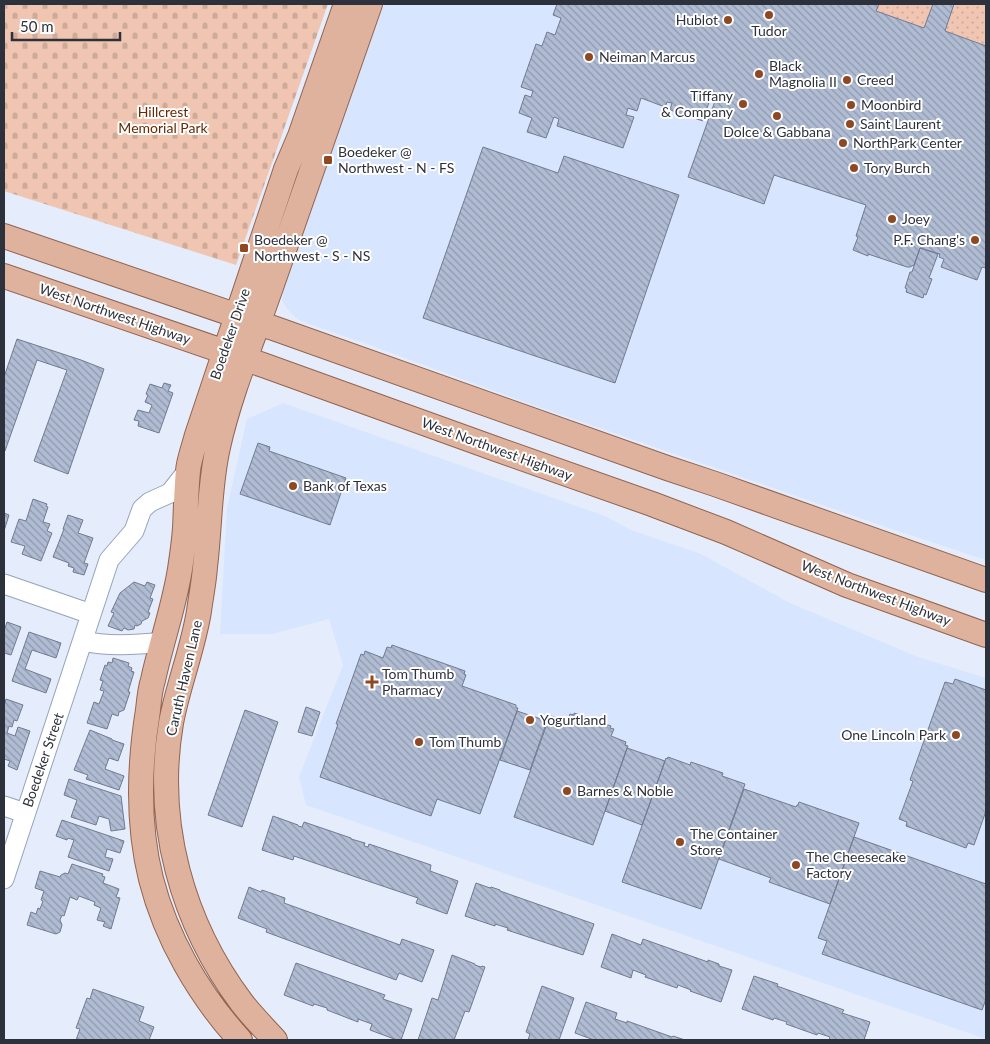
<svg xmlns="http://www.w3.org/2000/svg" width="990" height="1044" font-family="Lato,sans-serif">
  <defs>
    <pattern id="cemetery-stones" width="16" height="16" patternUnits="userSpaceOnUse" patternTransform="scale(1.25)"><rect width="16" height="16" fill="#f0c5b1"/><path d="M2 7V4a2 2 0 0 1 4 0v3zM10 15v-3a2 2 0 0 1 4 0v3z" fill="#ceaa99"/></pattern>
    <pattern id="garden-dots" width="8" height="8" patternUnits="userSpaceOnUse" patternTransform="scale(1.25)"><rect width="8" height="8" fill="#f0c5b1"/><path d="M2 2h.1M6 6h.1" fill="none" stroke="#ceaa99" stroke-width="1.8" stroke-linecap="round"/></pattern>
    <pattern id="building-back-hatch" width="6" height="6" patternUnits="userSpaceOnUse" patternTransform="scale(1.25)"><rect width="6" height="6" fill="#b0bcd3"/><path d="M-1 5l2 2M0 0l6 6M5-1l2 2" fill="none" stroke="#9099ac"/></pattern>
  </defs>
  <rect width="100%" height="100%" fill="#e5edfc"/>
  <path fill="#d8e5fe" d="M380 4H986V560L886 527 530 404 367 344 309 324 299 320 293 315 285 306 282 301 283 284Z
    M283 403 605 516 631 530 701 554 790 603 918 657 986 678V1039L306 805 299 777 343 665 329 619 272 634H220L227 508 247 419Z"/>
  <path fill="url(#cemetery-stones)" d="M4 4H328L236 265 4 191Z"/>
  <path fill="url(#garden-dots)" d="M879 4H933L924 28 876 11Z
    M954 4H986V46L945 31Z"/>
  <path fill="url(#building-back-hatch)" stroke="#707b91" d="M557 4H879L876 11 924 28 933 4H954L945 31 986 46V268L982 267 977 280 941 267 944 259 939 257 940 254 920 248 914 265 910 267H907L868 254V256L853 250 858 237 856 236 866 205 774 175 764 204 688 177 715 101 710 99 703 121 670 110 672 103 667 102 665 107 641 98 637 111 628 108 626 115 634 117 623 148 557 126 559 119 554 117 546 138 527 132 532 118 519 113 525 95 531 97 533 91 521 87 536 44 542 46 547 32 555 35 561 18 553 15Z
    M483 147 558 173 564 156 679 195 615 383 423 318Z
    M920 248 938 254 929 278 932 279 926 295 924 294 923 298 906 292 907 289 905 288 910 272H912Z
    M17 339 81 360 104 369 68 474 34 461 67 370 37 360 5 451H4V377Z
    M164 383 171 385 168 391 173 393 159 433 138 426 139 421 134 420 138 410 149 413 152 405 145 402 148 395 146 394 150 384 162 388Z
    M258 443 270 447 269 451 346 478 330 525 240 494Z
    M33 499 47 504 46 506 48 507 43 522 50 524 47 531 52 533 41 561 22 554 25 546 11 542 19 519 26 521Z
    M4 513 9 515 4 531Z
    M68 515 83 520 78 533 93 538 84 563 88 564 84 575 73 572 74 568 68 566 69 563 53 557 64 529H63Z
    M134 582 145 586 147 582 155 585 150 598 153 599 148 612 150 613 148 618 142 621 141 624 137 626 135 625 134 629 128 630 124 628 122 631 108 626 114 613 111 612 120 593Z
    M7 622 21 627 11 655 4 653V628H5Z
    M29 632 61 643 56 658 32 650 25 669 51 679 46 693 12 681Z
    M392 645 465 671 464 674 466 675 462 686 516 705V708H518L480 814 437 799 431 816 320 777 338 724H336L361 654 364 655 365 651 383 658 387 647 391 648Z
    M113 658 129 663 128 666 132 668 131 671 134 672 128 692H130L124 710 119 712 118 716 112 714 107 729 87 723 94 702 99 704 104 691 100 690 103 681 100 680 105 665 107 666 108 662 112 663Z
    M955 679 986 690V811L974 845 968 843 966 848 906 826 907 822 899 819 913 781 910 780 945 682 953 684Z
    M6 699 23 705 17 721 14 720 12 727 9 726 7 733 15 736 18 727 30 731 17 770 8 766 10 761 4 759V706Z
    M306 707 320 712 312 736 298 732Z
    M245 710 278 722 242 827 208 815Z
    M517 711 547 721 530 770 500 760Z
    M574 713 611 726 610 728 614 729 611 736 626 742 625 745 628 746 593 845 514 817 549 718 551 719V716L567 722 570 714 574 715Z
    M90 730 112 739V740L124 744 118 761 109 758 105 769 124 776 119 790 86 779 88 775 74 770Z
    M627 748 665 761 642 825 605 811Z
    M668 757 690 765 691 762 723 773 722 776 745 784 701 909 622 882 666 758 667 759Z
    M69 779 121 796 125 829 111 831 109 819 99 816 96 825 71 817 77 800 64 795Z
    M744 789 796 807 797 805H798L799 802 859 823 830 904 769 882 771 878 719 859Z
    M273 816 298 825V826L302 827 304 822 351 838V839L365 843 364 846 368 847 369 844 431 865 430 871 458 881 447 914 416 903 418 898 294 856 293 860 262 850Z
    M62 820 124 841 120 853 107 849 105 857 113 859 109 871 68 857 74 840 68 838 67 840 56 836Z
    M854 837 986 884V999L982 1010 822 954 827 941 818 938Z
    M72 864 103 874 102 876 105 877 103 883 119 889 116 897 120 898 111 929 103 926 105 922 97 920 101 908 94 905 95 902 79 896 77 900 70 897 64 916 62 915 60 920 62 925 60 932 56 934 27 925 31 912 36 914 38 908 40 909 43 901 41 900 44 891 35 888 40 871 60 877 61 875 65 873 68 874Z
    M476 883 490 888 491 887 500 890V891L594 924 583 955 507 930 508 928 495 924V926L465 916Z
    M249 887 261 892 262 890 285 898 284 903 400 945 402 939 434 950 422 982 399 973 396 980 266 932 267 929 238 918Z
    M612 934 641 945 643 939 708 962V960L719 964V966L732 970 721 1002 690 991 691 990 678 985 677 988 645 977 646 975 633 970 631 978 601 967Z
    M452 955 475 964V965L481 967 482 966 485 967 469 1012 465 1011 454 1040H418L432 998 438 1000Z
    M296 963 385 995 383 999 412 1009 401 1040H397L370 1030 372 1024 358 1019V1022L327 1010V1008L314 1004 313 1006 284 995Z
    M754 976 778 984 777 986 844 1010 842 1013 870 1022 864 1040H829L830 1037 818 1033 817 1035 786 1024 787 1022 774 1018 773 1020 742 1009Z
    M542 986 574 998 559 1040H528L530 1034 526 1032Z
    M93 989 144 1007 139 1021 154 1027 149 1040H76L80 1029 76 1028 87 998 90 999Z
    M586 1002 617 1013 615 1019 627 1023V1021L672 1037 673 1036 685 1040H594L575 1033Z"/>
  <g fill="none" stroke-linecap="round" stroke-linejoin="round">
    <g stroke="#97a3b9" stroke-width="21">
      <path id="minor" d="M4 584 91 614
        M83 641C108 647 136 645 162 642
        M4 806 25 813
        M4 879 109 560 134 531 142 509 150 502 170 493 188 470"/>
    </g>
    <g stroke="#926450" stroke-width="26">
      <path id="major" d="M4 236 276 329 667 468 715 484 986 580
        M4 276 263 365 496 449 652 504 726 532 847 585 986 635
        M240 1040C199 995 166 938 151 879 137 823 139 766 148 710 149 700 150 689 153 680 161 643 174 607 180 569 182 556 184 542 185 528 186 509 186 490 188 471 189 459 194 447 197 435L286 169 300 136 346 4
        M275 1040C264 1028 252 1016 242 1003 182 923 154 823 171 723 178 685 193 649 199 611 201 596 204 582 205 567 210 527 209 486 218 447 230 393 252 342 270 290 303 195 337 99 370 4"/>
    </g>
    <use href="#minor" stroke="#fff" stroke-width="19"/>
    <use href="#major" stroke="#deb29d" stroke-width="24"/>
  </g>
  <g fill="#8e4822" stroke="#fff" stroke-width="2">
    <circle cx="769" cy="15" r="5"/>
    <circle cx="728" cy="20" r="5"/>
    <circle cx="589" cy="57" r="5"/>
    <circle cx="759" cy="74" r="5"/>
    <circle cx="847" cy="80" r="5"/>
    <circle cx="743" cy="104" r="5"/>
    <circle cx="851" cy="105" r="5"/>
    <circle cx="777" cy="116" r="5"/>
    <circle cx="850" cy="124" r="5"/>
    <circle cx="843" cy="143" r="5"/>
    <rect x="323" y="155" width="10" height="10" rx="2.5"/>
    <circle cx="854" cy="168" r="5"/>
    <circle cx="892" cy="219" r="5"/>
    <circle cx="975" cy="240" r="5"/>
    <rect x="239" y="243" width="10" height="10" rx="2.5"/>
    <circle cx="293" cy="486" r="5"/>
    <path d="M369.5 674.5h5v5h5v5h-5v5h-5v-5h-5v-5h5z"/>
    <circle cx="530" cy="720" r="5"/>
    <circle cx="956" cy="735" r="5"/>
    <circle cx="419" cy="742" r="5"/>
    <circle cx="567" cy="791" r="5"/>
    <circle cx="680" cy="842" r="5"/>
    <circle cx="796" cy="865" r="5"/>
  </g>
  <g text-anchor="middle" stroke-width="4" stroke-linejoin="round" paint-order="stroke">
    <g font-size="14" fill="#2d313b" stroke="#fff" text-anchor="start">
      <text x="718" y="25" text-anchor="end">Hublot</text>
      <text x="769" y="36" text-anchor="middle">Tudor</text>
      <text x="599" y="62">Neiman Marcus</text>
      <text x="769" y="71">Black<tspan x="769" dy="16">Magnolia II</tspan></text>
      <text x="857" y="85">Creed</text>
      <text x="733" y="101" text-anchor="end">Tiffany<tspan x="733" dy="16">&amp; Company</tspan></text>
      <text x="861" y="110">Moonbird</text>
      <text x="860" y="129">Saint Laurent</text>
      <text x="777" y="137" text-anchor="middle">Dolce &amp; Gabbana</text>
      <text x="853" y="148">NorthPark Center</text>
      <text x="338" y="157">Boedeker @<tspan x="338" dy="16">Northwest - N - FS</tspan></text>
      <text x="864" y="173">Tory Burch</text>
      <text x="902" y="224">Joey</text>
      <text x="254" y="245">Boedeker @<tspan x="254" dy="16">Northwest - S - NS</tspan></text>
      <text x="965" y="245" text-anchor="end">P.F. Chang's</text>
      <text x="303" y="491">Bank of Texas</text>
      <text x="382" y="679">Tom Thumb<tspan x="382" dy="16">Pharmacy</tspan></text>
      <text x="540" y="725">Yogurtland</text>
      <text x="946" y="740" text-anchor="end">One Lincoln Park</text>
      <text x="429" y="747">Tom Thumb</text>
      <text x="577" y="796">Barnes &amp; Noble</text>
      <text x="690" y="839">The Container<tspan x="690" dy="16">Store</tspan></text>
      <text x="806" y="862">The Cheesecake<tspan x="806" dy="16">Factory</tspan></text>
    </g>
    <g font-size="14" fill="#692900" stroke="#fff">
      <text x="163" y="117">Hillcrest<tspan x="163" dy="16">Memorial Park</tspan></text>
    </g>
    <g font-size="14" fill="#2d313b" stroke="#fff">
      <text transform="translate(115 314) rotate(19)" y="5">West Northwest Highway</text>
      <text transform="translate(230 334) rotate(-71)" y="5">Boedeker Drive</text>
      <text transform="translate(497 449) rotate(20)" y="5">West Northwest Highway</text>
      <text transform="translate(876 593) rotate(21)" y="5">West Northwest Highway</text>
      <text transform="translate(184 678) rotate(-77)" y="5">Caruth Haven Lane</text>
      <text transform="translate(43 760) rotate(-71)" y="5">Boedeker Street</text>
    </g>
  </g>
  <rect width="990" height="1044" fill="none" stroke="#2d313b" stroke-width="10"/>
  <path d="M12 32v8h108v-8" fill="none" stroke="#2d313b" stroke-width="2.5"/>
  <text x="20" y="32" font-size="15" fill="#2d313b" stroke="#ffffff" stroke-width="4" paint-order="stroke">50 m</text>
</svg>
